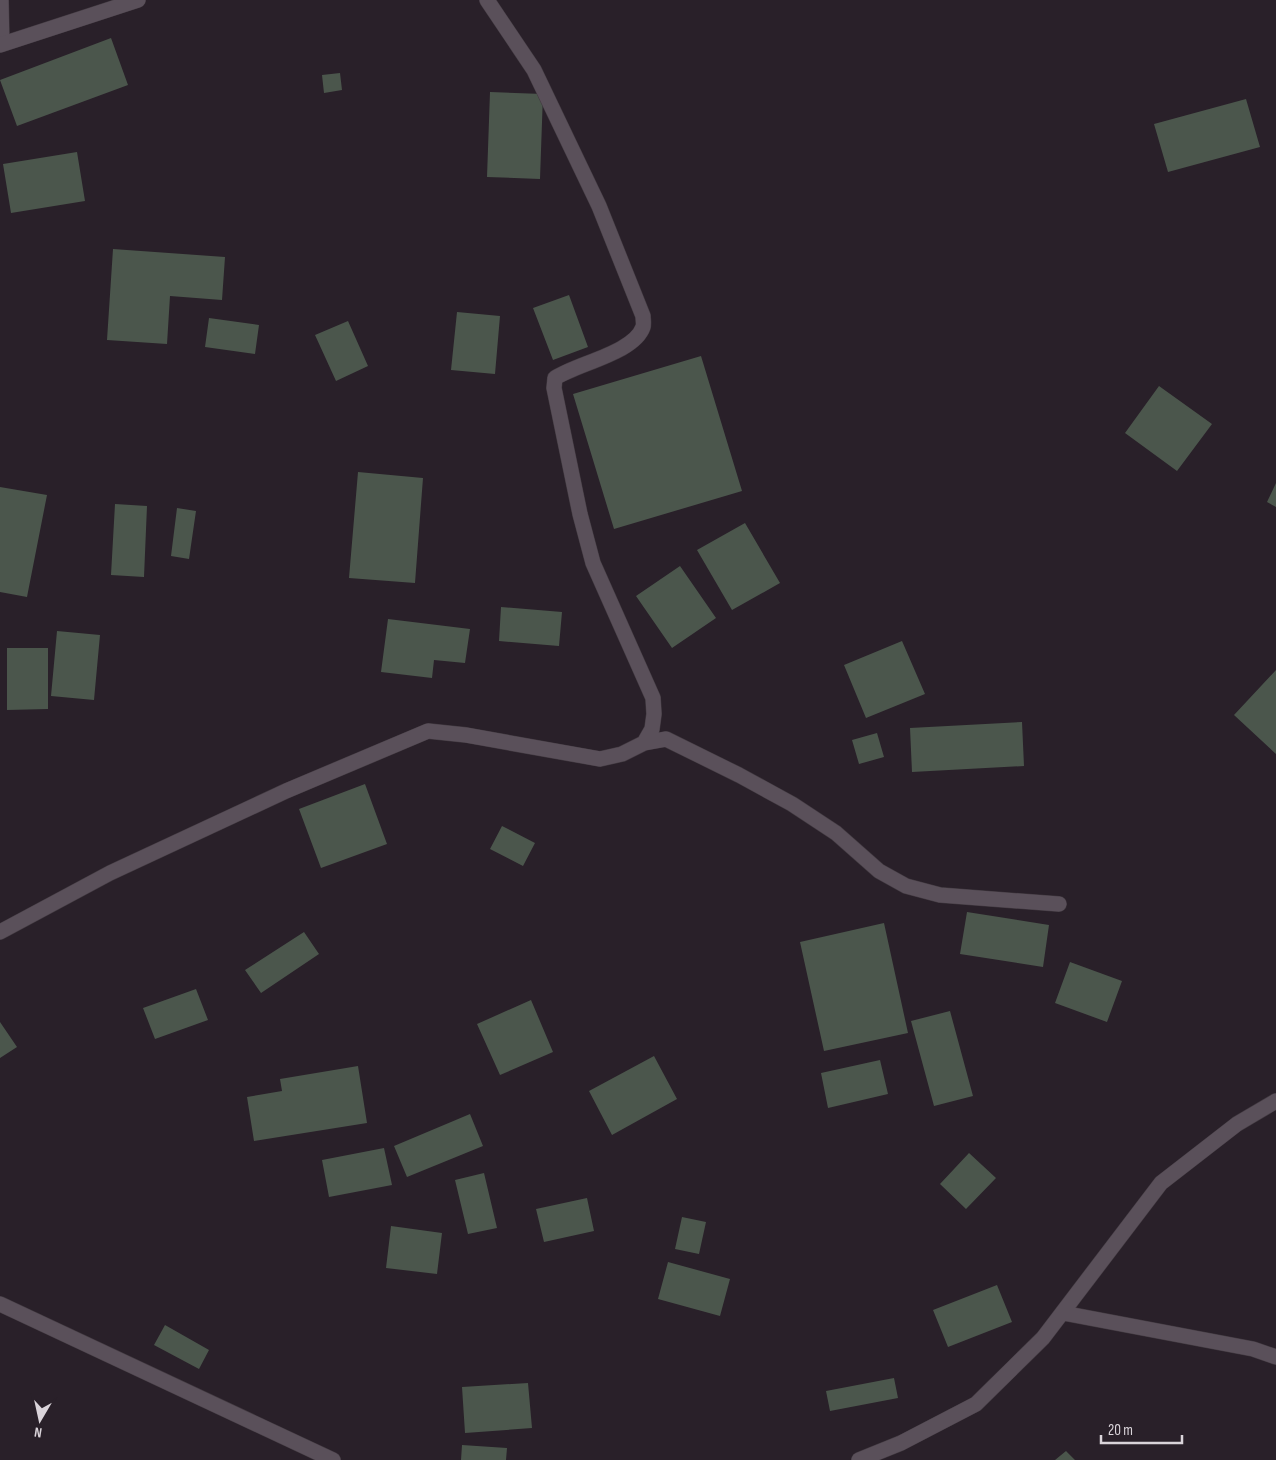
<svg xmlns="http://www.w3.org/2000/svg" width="1276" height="1460" font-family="'Sofia Sans Condensed',sans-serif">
  <rect width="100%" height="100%" fill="#292029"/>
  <path fill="#4b564c" d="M111 38 128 85 17 126 0 80Z
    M340 73 342 90 324 93 322 75Z
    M490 92 543 94 540 179 487 177Z
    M1246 99 1260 147 1168 172 1154 124Z
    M77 152 85 201 11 213 3 164Z
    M113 249 225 257 222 300 170 296 167 344 107 340Z
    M569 295 588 347 553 360 533 308Z
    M457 312 500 316 495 374 451 370Z
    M209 318 259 325 255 354 205 347Z
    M348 321 368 366 336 381 315 335Z
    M701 356 742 491 614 529 573 394Z
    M1159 386 1212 424 1177 471 1125 433Z
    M358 472 423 478 415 583 349 578Z
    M1276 483V507L1267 502Z
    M0 487 47 495 27 597 0 592Z
    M115 504 147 506 144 577 111 575Z
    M177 508 196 511 189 559 171 556Z
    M745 523 780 583 732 610 697 550Z
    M680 566 716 618 672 648 636 596Z
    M501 607 562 612 559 646 499 641Z
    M388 619 470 629 465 663 434 660 432 678 381 672Z
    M57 631 100 635 94 700 51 696Z
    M902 641 925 694 866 718 844 665Z
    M7 648H48V709L7 710Z
    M1276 670V754L1234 715Z
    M1022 722 1024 766 912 772 910 728Z
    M877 733 884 757 859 764 852 740Z
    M365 784 387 844 321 868 299 809Z
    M502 826 535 843 523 866 490 849Z
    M967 912 1049 925 1043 967 960 954Z
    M884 923 908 1033 824 1051 800 942Z
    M304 932 319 954 261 993 245 970Z
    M1070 962 1122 981 1107 1022 1055 1003Z
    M196 989 208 1020 155 1039 143 1008Z
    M531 1000 553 1052 500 1075 477 1024Z
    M950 1011 973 1096 934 1106 911 1021Z
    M0 1022 17 1047 0 1058Z
    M654 1056 677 1099 612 1135 589 1091Z
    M880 1060 888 1094 828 1108 821 1073Z
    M358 1066 367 1123 254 1141 247 1097 282 1091 280 1079Z
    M470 1114 483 1146 407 1177 394 1146Z
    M384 1148 392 1185 329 1197 322 1160Z
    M969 1153 996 1178 966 1209 940 1184Z
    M484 1173 497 1228 468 1234 455 1180Z
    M587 1198 594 1231 544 1242 536 1209Z
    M682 1217 706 1222 699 1254 675 1249Z
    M391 1226 442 1233 437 1274 386 1268Z
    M668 1262 730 1279 720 1316 658 1299Z
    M997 1285 1012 1322 948 1347 933 1310Z
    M165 1325 209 1350 199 1369 154 1345Z
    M894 1378 898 1398 830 1411 826 1391Z
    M528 1383 532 1428 465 1433 462 1387Z
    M462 1445 507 1448 506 1460H461Z
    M1066 1451 1075 1460H1055Z"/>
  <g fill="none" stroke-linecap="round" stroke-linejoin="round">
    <g stroke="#423a41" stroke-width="16">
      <path id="street" d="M1 0 2 44
        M644 743 666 739 739 775 792 804 836 833 879 871 906 886 940 895 1059 904
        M0 932 110 873 286 791 428 731 466 735 600 759 622 754 644 743 652 729 654 714 653 698 593 563 580 514 554 388 555 378C578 363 634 353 643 327 644 324 643 319 643 316L599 206 534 70 487 0
        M0 1304 333 1460
        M1063 1313 1253 1349 1276 1357
        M859 1460 901 1443 976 1404 1043 1338 1161 1183 1237 1124 1276 1101"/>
    </g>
    <g stroke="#423a41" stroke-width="16">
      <path id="secondary" d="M0 45 138 0"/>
    </g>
    <use href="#street" stroke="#5a505a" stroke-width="15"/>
    <use href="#secondary" stroke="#5a505a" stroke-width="15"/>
  </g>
  <g transform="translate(40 1420) rotate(189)" stroke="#292029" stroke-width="4" paint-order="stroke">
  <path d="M0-4L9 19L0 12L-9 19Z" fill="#dad4da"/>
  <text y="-8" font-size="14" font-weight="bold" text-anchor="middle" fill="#dad4da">N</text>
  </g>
  <path d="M1101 1435v8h81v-8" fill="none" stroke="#dad4da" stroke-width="2.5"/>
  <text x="1108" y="1435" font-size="15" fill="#dad4da" stroke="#292029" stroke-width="4" paint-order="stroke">20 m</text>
</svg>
